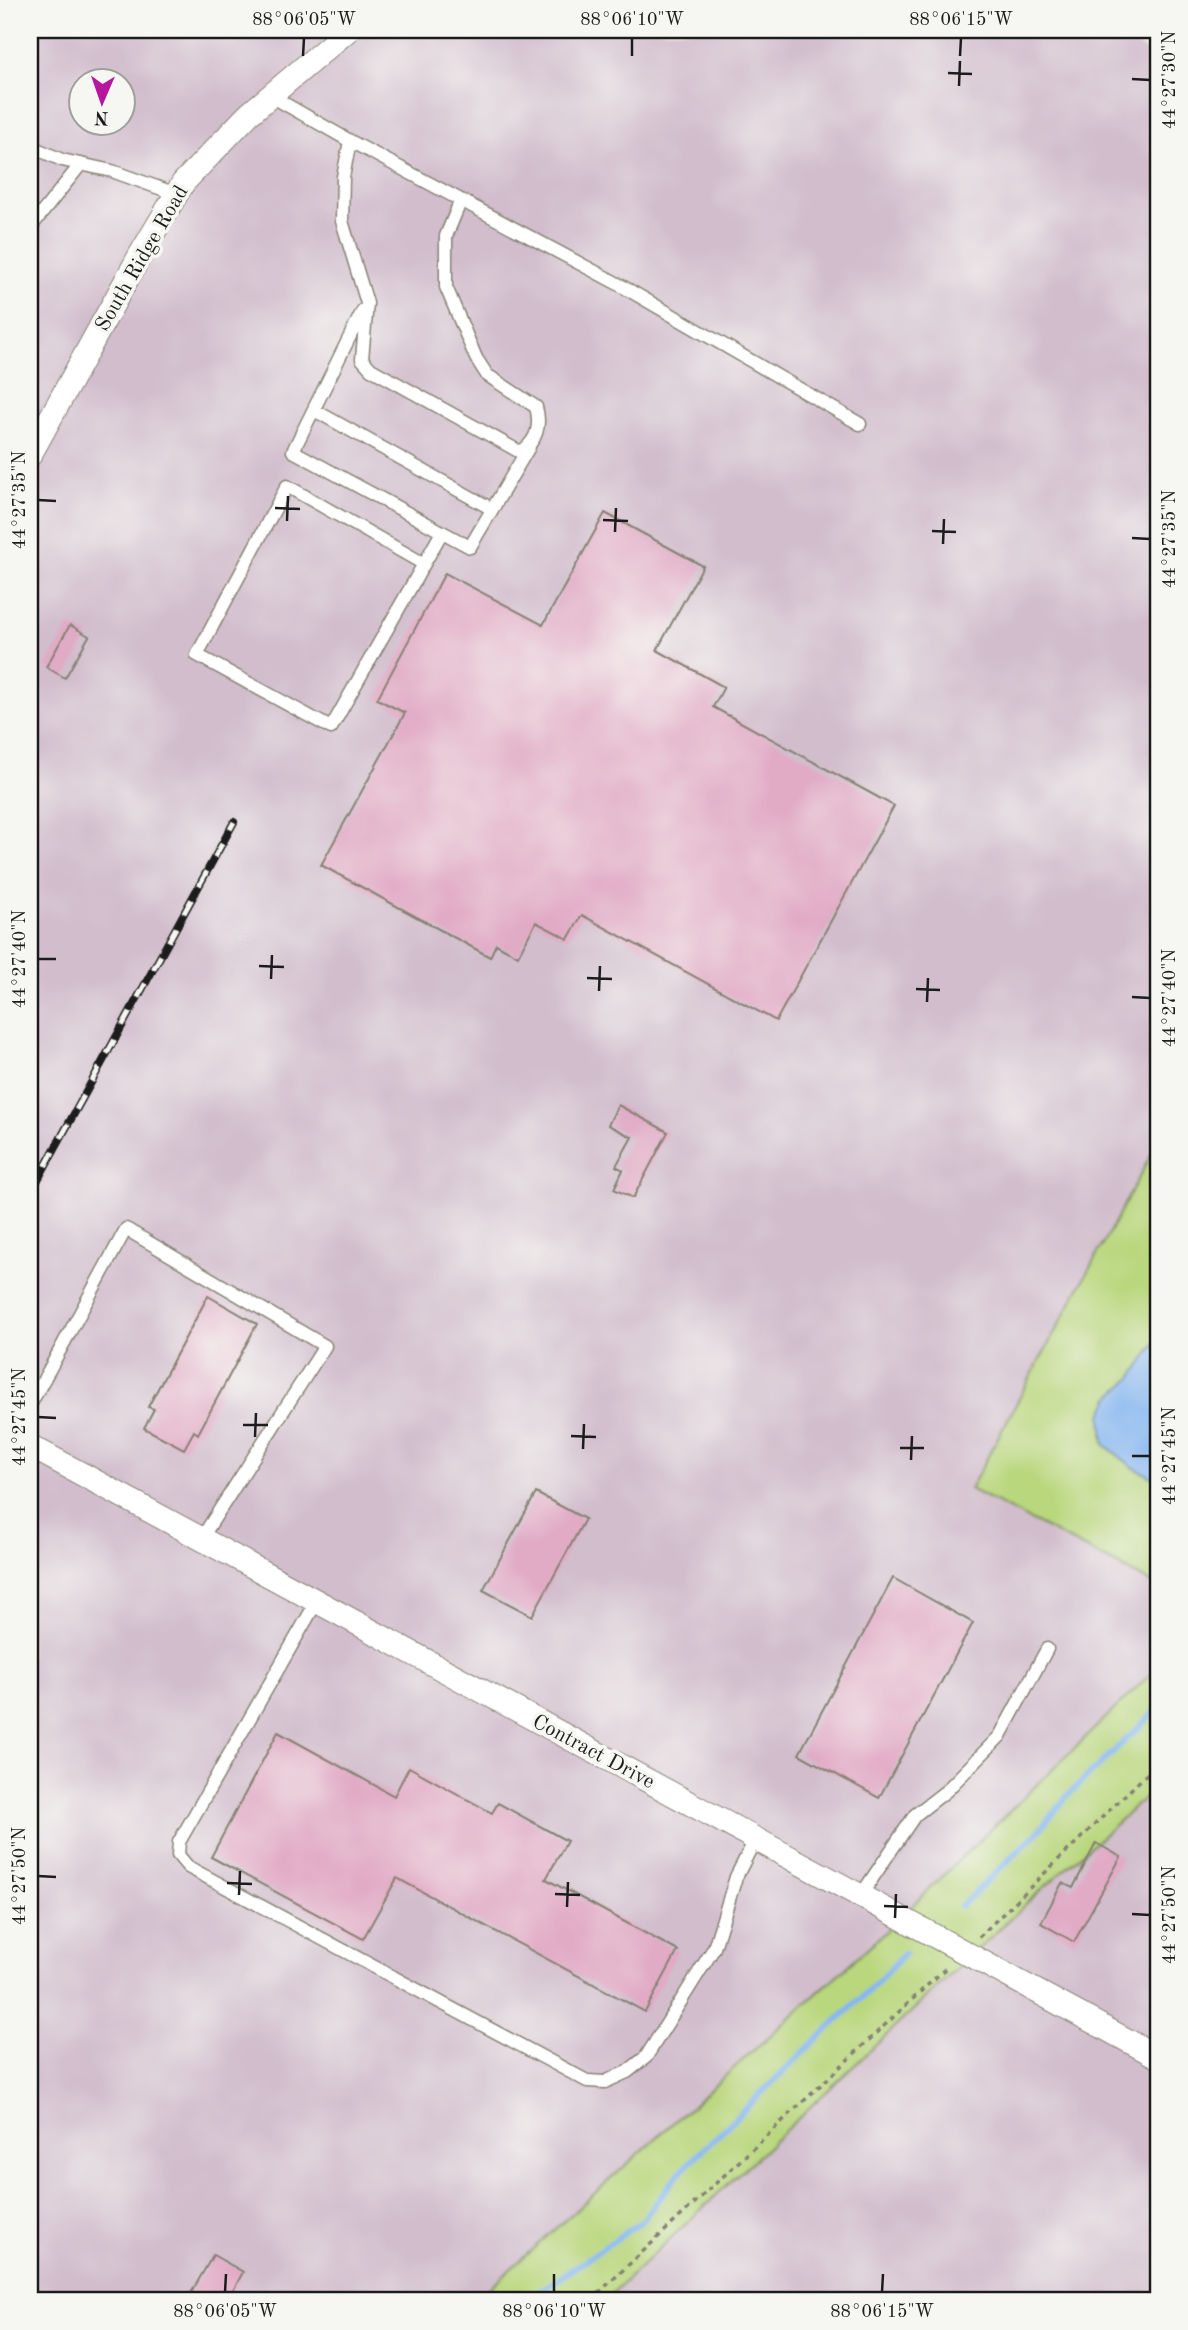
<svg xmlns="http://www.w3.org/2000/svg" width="1188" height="2330" font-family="'Old Standard TT',serif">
  <rect width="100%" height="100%" fill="#f6f6f2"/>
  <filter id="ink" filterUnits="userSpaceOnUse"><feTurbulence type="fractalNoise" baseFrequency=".0143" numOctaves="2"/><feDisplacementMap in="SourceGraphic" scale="14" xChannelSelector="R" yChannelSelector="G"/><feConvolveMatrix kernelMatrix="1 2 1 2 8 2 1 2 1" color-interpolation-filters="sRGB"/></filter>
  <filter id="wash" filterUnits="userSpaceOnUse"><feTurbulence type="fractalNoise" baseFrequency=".00686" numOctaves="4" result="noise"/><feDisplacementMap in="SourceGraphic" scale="28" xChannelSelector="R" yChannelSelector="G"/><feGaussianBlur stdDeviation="1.57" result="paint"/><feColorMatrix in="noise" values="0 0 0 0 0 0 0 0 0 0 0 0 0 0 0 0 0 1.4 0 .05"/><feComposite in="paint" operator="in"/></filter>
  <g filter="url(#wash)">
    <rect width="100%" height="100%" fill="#efe8d1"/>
    <path fill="#d1bdcc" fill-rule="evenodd" d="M30 30H1108L1158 57V1142L970 1488 1158 1586V1667L884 1933 476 2300H30ZM80 80H122V122H80Z
      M1158 1786V2300H605L1029 1901Z"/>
    <path fill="#b9d77d" stroke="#6a7a4c" stroke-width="2" d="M1158 1142V1586L970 1489Z
      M1158 1667V1786L1029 1901 605 2300H476L884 1933Z"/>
    <path fill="#84b5f0" stroke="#506886" stroke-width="2" d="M1158 1339V1480L1134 1468 1104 1444 1102 1415 1110 1397 1132 1378Z"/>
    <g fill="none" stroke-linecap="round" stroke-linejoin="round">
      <path stroke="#84b5f0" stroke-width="6" d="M961 1906 1036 1834 1068 1795 1158 1709
        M527 2300 641 2222 679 2173 814 2042 871 1989 905 1953"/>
    </g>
    <g id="blocks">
      <path fill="#e1aac5" d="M605 513 703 566 657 650 724 687 713 707 894 806 776 1021 582 915 568 939 536 922 518 956 496 944 490 957 321 865 405 713 377 699 445 573 543 625Z
        M70 625 89 636 65 678 46 667Z
        M618 1105 668 1132 633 1198 614 1189 623 1170 616 1166 632 1137 608 1125Z
        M208 1296 257 1324 198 1434 194 1431 184 1449 144 1428 154 1409 148 1407Z
        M536 1493 585 1519 532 1616 483 1590Z
        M893 1578 973 1623 879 1798 799 1754Z
        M278 1732 394 1796 409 1767 492 1813 498 1803 567 1841 546 1879 678 1951 645 2012 397 1878 363 1939 211 1857Z
        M1096 1843 1121 1857 1074 1942 1041 1923 1062 1883 1073 1888Z
        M213 2255 243 2272 228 2300H204L191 2293Z"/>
    </g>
  </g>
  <g filter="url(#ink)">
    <use href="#blocks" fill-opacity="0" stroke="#868276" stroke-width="2"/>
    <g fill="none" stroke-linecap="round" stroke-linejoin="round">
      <g stroke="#868276" stroke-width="15">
        <path id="service" d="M271 96 350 141 620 285 860 424
          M350 141 343 177 342 221 367 303 362 359 371 369 520 452C537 442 541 425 536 407L487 375 476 358 446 287V236L461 200
          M30 146 62 160 112 171 176 194
          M30 228 81 164
          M363 310 293 451 470 547 529 447
          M314 410 492 509
          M424 564 287 486 197 655 331 728 442 532
          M30 1405 126 1229 325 1346 201 1539
          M317 1601 179 1842 178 1855 188 1867 587 2081 605 2082 627 2072 646 2057 714 1948 736 1877 756 1838
          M861 1895 915 1815 946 1791 1000 1736 1047 1649"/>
      </g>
      <g stroke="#868276" stroke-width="25">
        <path id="minor" d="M30 455 139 257 183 183 249 114 348 30
          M30 1446 1158 2057"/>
      </g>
      <path stroke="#868276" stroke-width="3.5" stroke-dasharray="5 5" stroke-linecap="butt" d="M979 1937 1158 1763
        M591 2300 948 1966"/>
      <use href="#service" stroke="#fff" stroke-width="12"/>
      <use href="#minor" stroke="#fff" stroke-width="23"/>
      <g stroke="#1c1c1c" stroke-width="8">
        <path id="rail" d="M30 1194 234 822"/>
      </g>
      <use href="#rail" stroke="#f6f6f2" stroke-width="5" stroke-dasharray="16" stroke-linecap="butt"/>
    </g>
  </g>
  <path fill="none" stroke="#1c1c1c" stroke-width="2.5" d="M303 56 304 38M632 56V38M960 56 961 38M948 73 972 74M1132 79 1150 80M959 86 960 61M38 500 56 501M275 508 300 509M603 520 628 521M287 521 288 496M932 531 956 532M615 532 616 508M1132 538 1150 539M943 544 944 519M38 959H56M259 966 284 967M587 978 612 979M271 979 272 955M916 989 940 990M599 991 600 966M1132 997 1150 998M927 1002 928 978M38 1417 56 1418M243 1425H268M571 1436 596 1437M255 1437 256 1413M900 1448H924M583 1449 584 1424M1132 1456H1150M911 1460 912 1436M38 1876 56 1877M227 1883 252 1884M555 1894 580 1895M239 1895 240 1871M884 1906 908 1907M567 1907 568 1882M1132 1914 1150 1915M895 1918 896 1894M225 2292 226 2274M554 2292V2274M882 2292 883 2274"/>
  <g text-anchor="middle" stroke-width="7" stroke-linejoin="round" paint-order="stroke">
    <g font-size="21" fill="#1c1c1c" stroke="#f6f6f2">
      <text transform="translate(141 258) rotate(-60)" y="7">South Ridge Road</text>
      <text transform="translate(594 1751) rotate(28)" y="7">Contract Drive</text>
    </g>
  </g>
  <rect width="1188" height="2330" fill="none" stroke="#f6f6f2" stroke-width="77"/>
  <g transform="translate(102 102) rotate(182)"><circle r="33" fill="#f6f6f2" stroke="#9f9f9c" stroke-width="2"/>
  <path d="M0-5L12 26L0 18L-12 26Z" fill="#b5179e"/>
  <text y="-10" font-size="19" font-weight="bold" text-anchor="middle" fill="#1c1c1c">N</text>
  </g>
  <rect x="38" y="38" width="1112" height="2254" fill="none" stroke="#1c1c1c" stroke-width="2.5"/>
  <g font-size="18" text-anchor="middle" fill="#1c1c1c">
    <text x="304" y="25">88°06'05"W</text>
    <text x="632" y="25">88°06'10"W</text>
    <text x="961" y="25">88°06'15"W</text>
    <text transform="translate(1169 80) rotate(-90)" y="6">44°27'30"N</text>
    <text transform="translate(19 500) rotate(-90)" y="6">44°27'35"N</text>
    <text transform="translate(1169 539) rotate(-90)" y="6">44°27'35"N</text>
    <text transform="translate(19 959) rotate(-90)" y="6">44°27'40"N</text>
    <text transform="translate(1169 998) rotate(-90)" y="6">44°27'40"N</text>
    <text transform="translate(19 1417) rotate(-90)" y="6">44°27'45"N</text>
    <text transform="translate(1169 1456) rotate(-90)" y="6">44°27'45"N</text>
    <text transform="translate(19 1876) rotate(-90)" y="6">44°27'50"N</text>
    <text transform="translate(1169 1915) rotate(-90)" y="6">44°27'50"N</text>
    <text x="225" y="2317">88°06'05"W</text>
    <text x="554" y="2317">88°06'10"W</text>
    <text x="882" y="2317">88°06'15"W</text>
  </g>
</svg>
